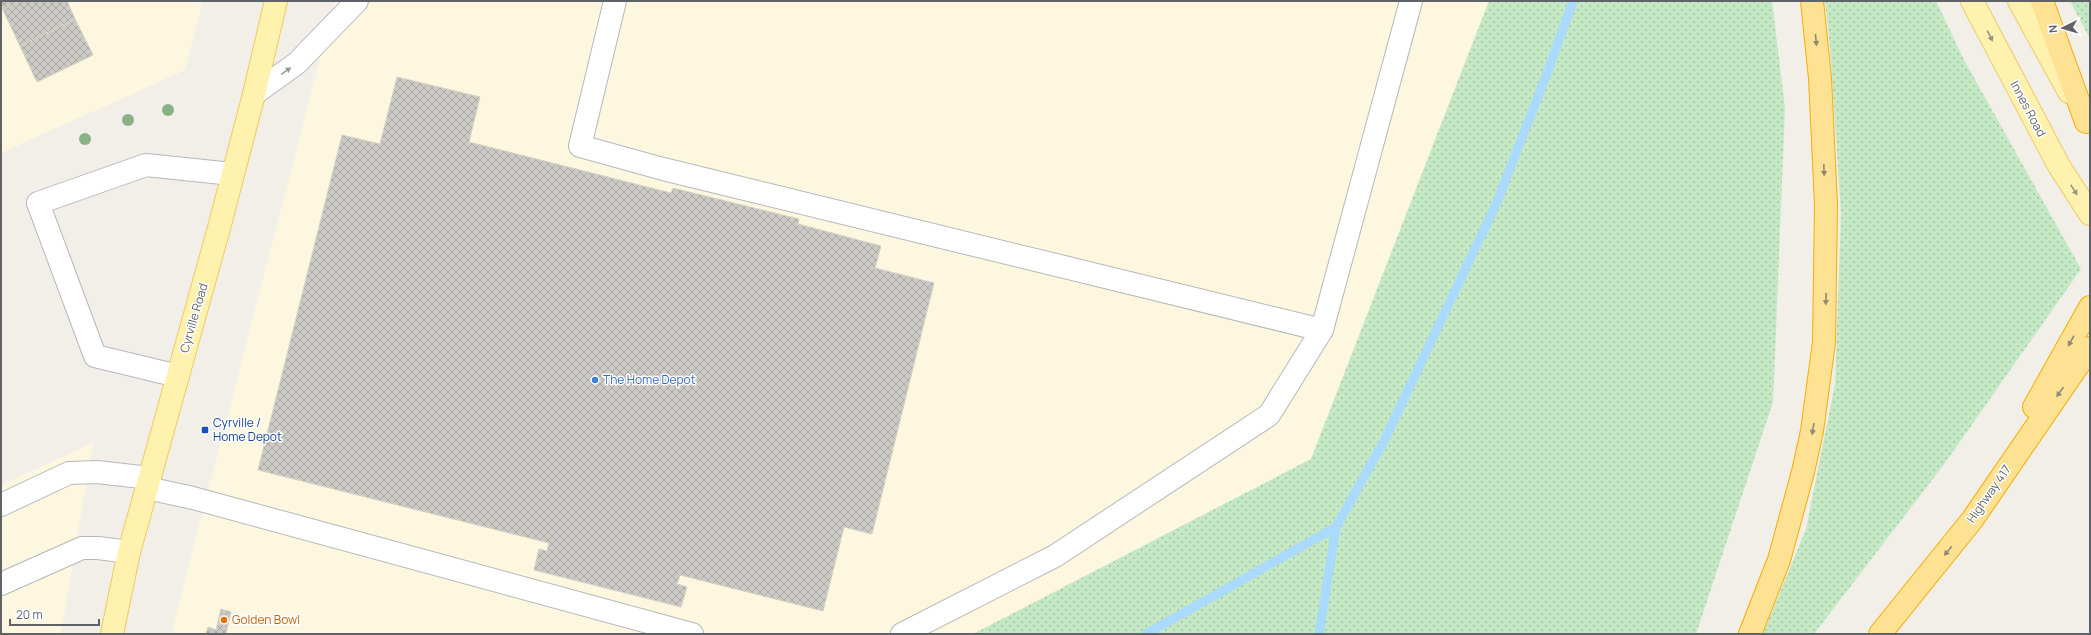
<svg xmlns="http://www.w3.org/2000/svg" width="2091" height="635" font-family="Manrope,sans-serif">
  <defs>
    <pattern id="grass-dots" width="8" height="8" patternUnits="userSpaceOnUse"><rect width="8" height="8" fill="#c5e8c5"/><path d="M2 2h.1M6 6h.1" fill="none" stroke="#a3c0a4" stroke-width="1.8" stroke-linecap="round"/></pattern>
    <pattern id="building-cross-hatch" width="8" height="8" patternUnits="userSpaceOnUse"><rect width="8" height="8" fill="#cccac5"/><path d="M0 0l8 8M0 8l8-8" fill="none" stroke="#a9a8a4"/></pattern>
  </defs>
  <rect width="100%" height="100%" fill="#f1efe8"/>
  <path fill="#fef7e0" d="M1 1H203L185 70 1 153Z
    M335 1H1489L1311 459 973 634H171Z
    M93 443 61 634H1V485Z"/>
  <path fill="url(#grass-dots)" d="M1489 1H1772L1785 108 1773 402 1696 634H973L1311 459Z
    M1825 1H1936L1964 60 2081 269 1945 463 1814 634H1763L1806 529 1835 384 1841 214 1830 46Z
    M2070 1H2090V39Z"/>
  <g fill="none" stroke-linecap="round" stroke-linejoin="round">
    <path stroke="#aadaff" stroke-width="9" d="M1146 634 1336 527 1384 441 1497 202 1546 76 1573 1
      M1319 634 1336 527"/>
  </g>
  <path fill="url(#building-cross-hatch)" stroke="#d6d1c6" d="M1 1H21L3 10Z
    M21 1H67L75 19 20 46 3 10Z
    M75 19 93 55 37 82 20 46Z
    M397 77 480 97 469 142 671 193 673 188 799 219 798 224 881 246 875 268 934 283 872 534 844 527 823 611 680 575 677 584 687 587 681 607 534 570 539 549 547 551 549 543 258 470 342 135 380 144Z
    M221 609 231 612 226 633 232 634H206L208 627 216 630Z"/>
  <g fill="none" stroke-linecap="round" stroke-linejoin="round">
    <g stroke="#b5b8bc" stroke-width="24">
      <path id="minor" d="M615 1 580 146 663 169 1322 330 1411 1
        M254 94 297 63 357 1
        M178 376 95 356 38 203 146 165 232 174
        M147 488 193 498 692 634
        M1 505 69 473 97 472 150 478
        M1 584 82 548H98L129 552
        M902 634 1055 556 1269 415 1322 330"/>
    </g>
    <g stroke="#f2c960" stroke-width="24">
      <path id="major" d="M1972 1 2059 166 2090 214
        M2019 1 2069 92
        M112 634 129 552 219 228 254 94 276 1"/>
    </g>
    <g stroke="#f9ab00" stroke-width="24">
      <path id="highway" d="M2042 1 2086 122
        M2034 407 2090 307
        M1750 634 1779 560 1803 472 1812 431 1824 342 1826 205 1820 78 1812 1
        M1880 634 1972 520 2090 348"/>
    </g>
    <use href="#minor" stroke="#fff" stroke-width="22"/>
    <use href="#major" stroke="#fff2af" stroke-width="22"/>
    <use href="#highway" stroke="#fde293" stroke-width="22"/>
  </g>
  <g fill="#89b387">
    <circle cx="168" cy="110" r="6"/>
    <circle cx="128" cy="120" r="6"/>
    <circle cx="85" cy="139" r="6"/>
  </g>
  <defs><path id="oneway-solid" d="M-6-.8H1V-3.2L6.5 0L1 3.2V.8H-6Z"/></defs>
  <g fill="#979581">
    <use href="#oneway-solid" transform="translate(1990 36) rotate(63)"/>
    <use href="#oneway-solid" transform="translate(2074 190) rotate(57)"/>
  </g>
  <g fill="#8e8975">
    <use href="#oneway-solid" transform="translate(1816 40) rotate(85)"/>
    <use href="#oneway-solid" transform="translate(1824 170) rotate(88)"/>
    <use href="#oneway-solid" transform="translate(1826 299) rotate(92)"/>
    <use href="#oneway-solid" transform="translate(2071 341) rotate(119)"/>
    <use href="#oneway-solid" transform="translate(2060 392) rotate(125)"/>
    <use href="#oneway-solid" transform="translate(1813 429) rotate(99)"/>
    <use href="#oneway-solid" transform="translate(1948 551) rotate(129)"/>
  </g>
  <use fill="#979a9d" href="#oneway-solid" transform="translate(286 71) rotate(-35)"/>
  <circle fill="#3f7fe0" stroke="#fff" stroke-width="1.5" cx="595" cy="380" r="4"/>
  <rect fill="#1a4fb4" stroke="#fff" stroke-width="1.5" x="201" y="426" width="8" height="8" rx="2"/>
  <circle fill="#e8710a" stroke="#fff" stroke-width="1.5" cx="224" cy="620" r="4"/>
  <g text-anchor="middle" stroke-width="3" stroke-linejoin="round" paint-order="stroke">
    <g font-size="12" fill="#5f6368" stroke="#fff">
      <text transform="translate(2028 109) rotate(62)" y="4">Innes Road</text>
      <text transform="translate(194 318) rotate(-74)" y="4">Cyrville Road</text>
      <text transform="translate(1989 494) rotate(-55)" y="4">Highway 417</text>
    </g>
    <g font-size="12" fill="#366cbe" stroke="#fff" text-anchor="start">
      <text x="603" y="384">The Home Depot</text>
    </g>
    <g font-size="12" fill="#164399" stroke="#fff" text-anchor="start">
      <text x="213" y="427">Cyrville /<tspan x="213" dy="14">Home Depot</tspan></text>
    </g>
    <g font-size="12" fill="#c56008" stroke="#fff" text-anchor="start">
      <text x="232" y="624">Golden Bowl</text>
    </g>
  </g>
  <rect width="2091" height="635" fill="none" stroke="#5f6368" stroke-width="4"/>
  <g transform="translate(2063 28) rotate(265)" stroke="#ffffff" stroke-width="3" paint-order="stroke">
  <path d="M0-3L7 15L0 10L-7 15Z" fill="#5f6368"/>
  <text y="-6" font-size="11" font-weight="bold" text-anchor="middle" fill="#5f6368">N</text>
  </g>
  <path d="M10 619v6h89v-6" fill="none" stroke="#5f6368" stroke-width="2"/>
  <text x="16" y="619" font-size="12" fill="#5f6368" stroke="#ffffff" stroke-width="3" paint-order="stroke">20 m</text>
</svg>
